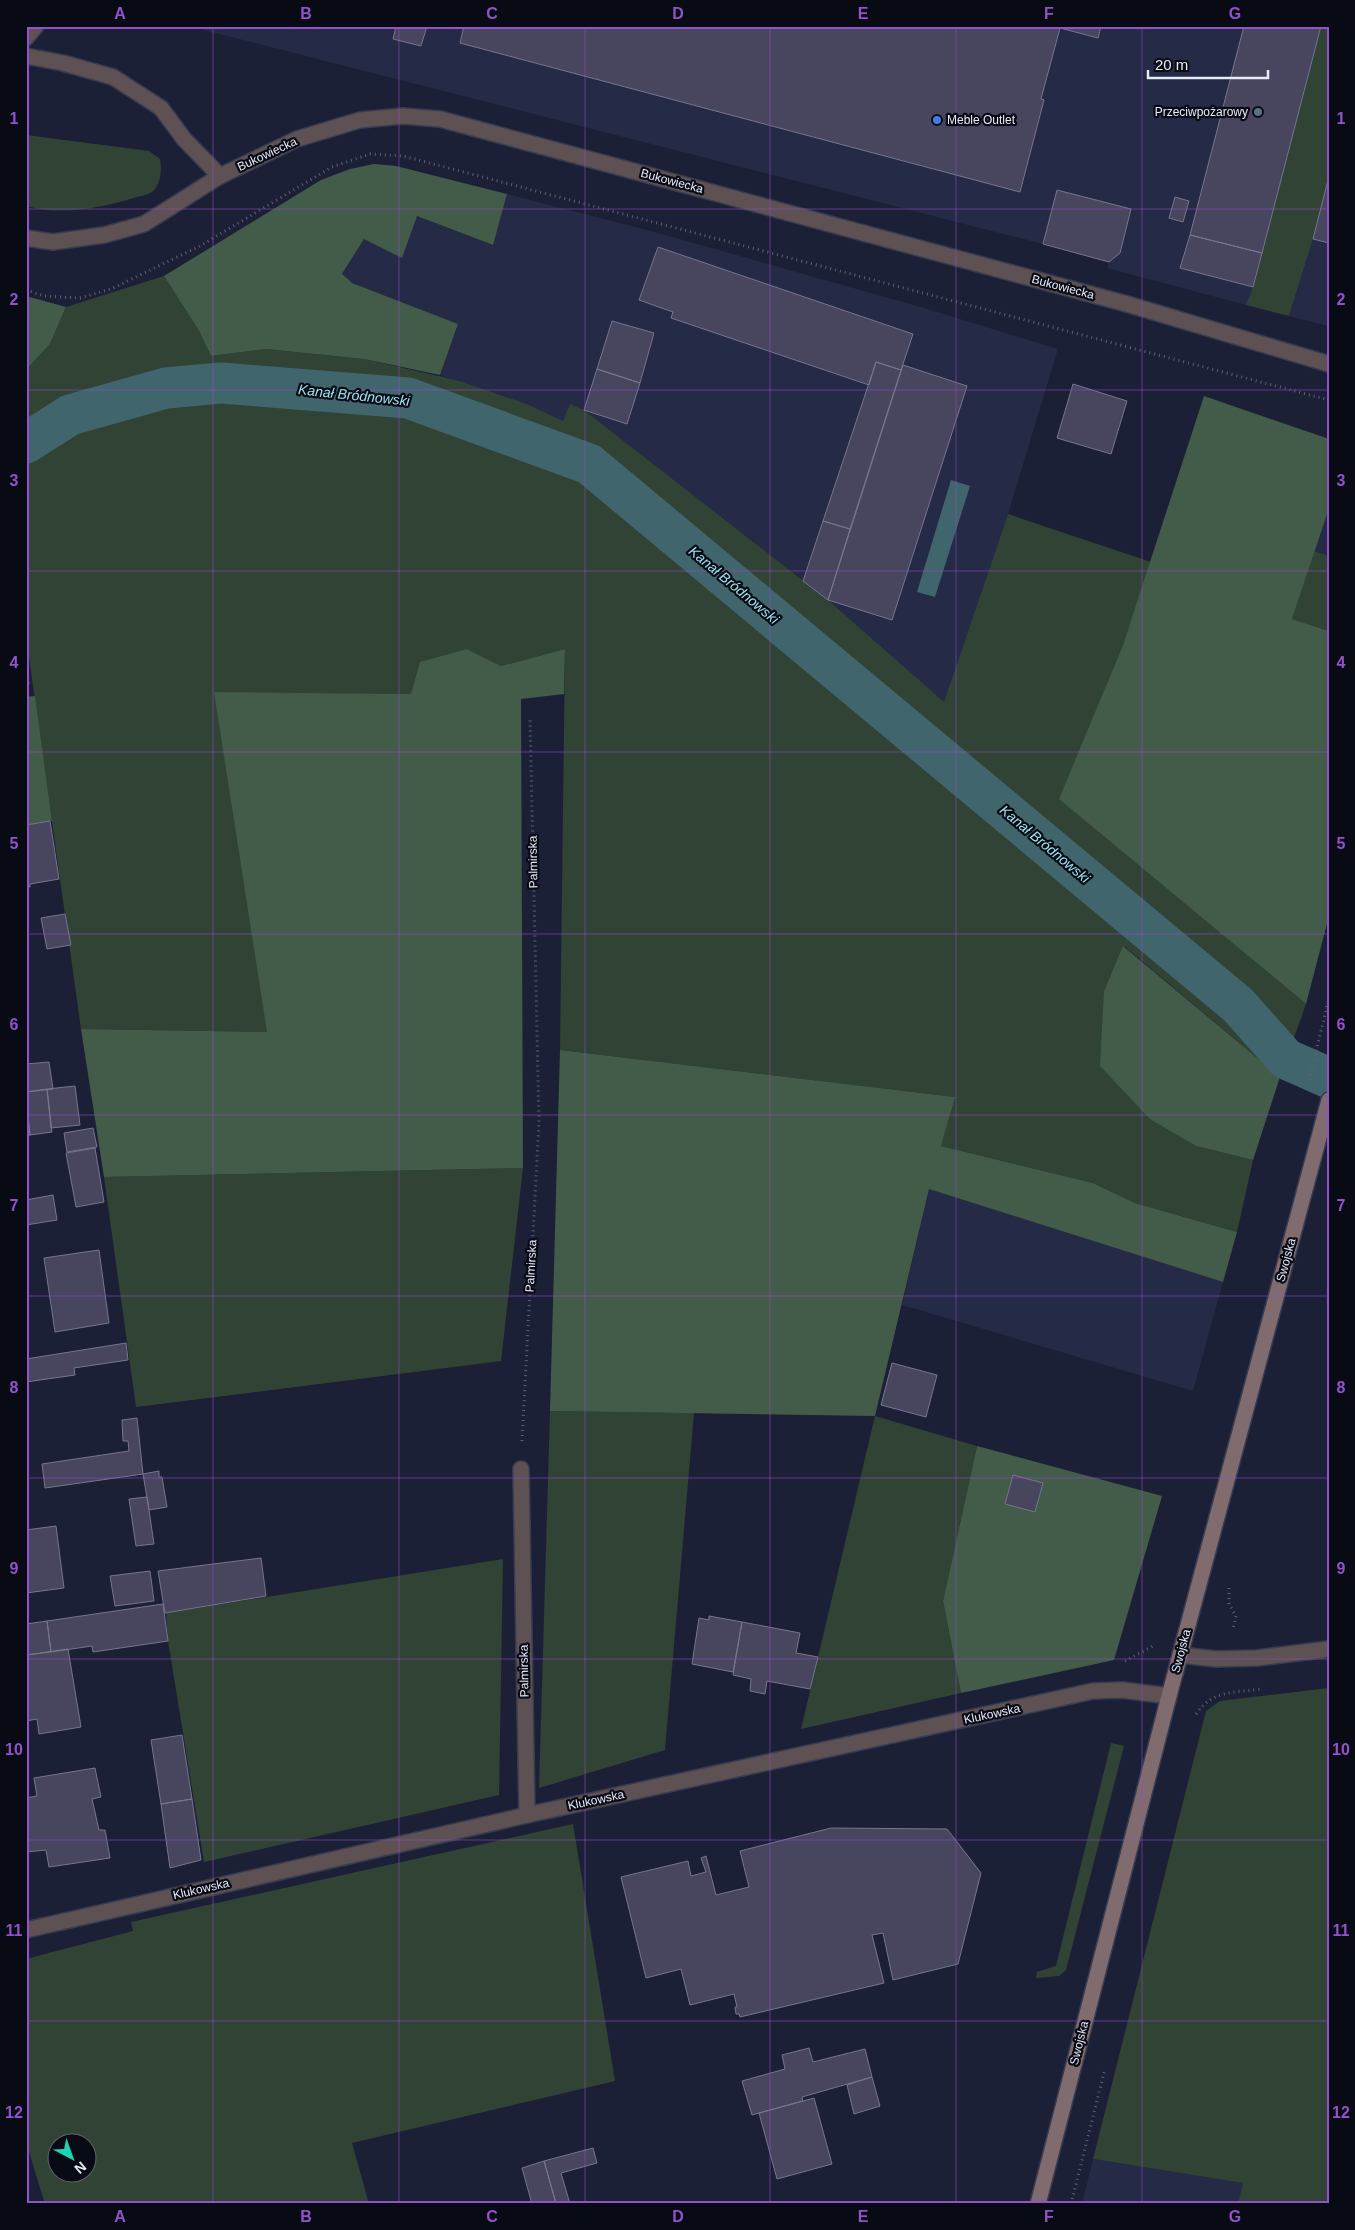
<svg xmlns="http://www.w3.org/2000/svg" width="1355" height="2230" font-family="Arial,sans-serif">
  <rect width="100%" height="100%" fill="#1c2036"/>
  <path fill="#252a46" d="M188 26H1321L1253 287 1246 305 1107 268 1109 262 1043 244Z
    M1329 176V326L1289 316 1313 239Z
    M507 194 662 234 924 308 1058 349 1008 514 944 703 828 600 584 410 563 421 527 404 440 375 458 324 351 283 342 275 364 239 417 216 492 245Z
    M1329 508V556L1314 551Z
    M929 1189 1223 1282 1193 1391 902 1305Z
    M1093 2159 1244 2183 1238 2204H1082Z"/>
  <path fill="#304335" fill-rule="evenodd" d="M1321 26H1329V176L1313 239 1289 316 1246 305 1253 287Z
    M26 135 149 151 160 159C162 169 161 185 152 192 148 195 139 196 134 198 100 208 61 216 26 206Z
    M164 276 199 331 211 356 266 349 364 359 456 380 527 404 563 421 570 404 584 410 828 600 944 702 1008 514 1151 562 1123 645 1060 799 1306 1004 1280 1077 1124 946 1104 991 1196 1146 1253 1160 1237 1232 1135 1203 1093 1183 941 1146 954 1097 560 1050 565 649 501 666 467 649 411 694 215 693 268 1032 81 1029 26 636V370L50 344 66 307Z
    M1314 551 1329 556V631L1292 619Z
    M523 1168 501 1361 136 1407 104 1177Z
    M550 1411 694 1413 665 1750 539 1788Z
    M875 1416 977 1446 943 1601 961 1693 801 1729Z
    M503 1559 499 1795 204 1862 168 1641 166 1613Z
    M1329 1688V2204H1238L1243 2183 1093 2159 1206 1711 1220 1701Z
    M1111 1743 1124 1746 1066 1970 1059 1976 1036 1978 1037 1972 1056 1966Z
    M573 1824 615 2081 352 2143 369 2204H45L26 2142V1959L133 1931 131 1922ZM58 2142H88V2172H58Z"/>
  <path fill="#425c49" d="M374 164 396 166 507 194 493 245 417 216 402 258 364 239 342 274 352 283 458 324 440 375 364 359 266 349 211 356 199 331 164 276 321 180 350 169Z
    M26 296 66 307 50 344 26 370Z
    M1204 396 1329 439V508L1292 619 1329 631V916L1306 1004 1059 799 1123 645Z
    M467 649 501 666 565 649 564 694 521 699 523 1168 104 1177 81 1029 267 1032 214 692 411 694 420 662Z
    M35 696 52 821 26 825V697Z
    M1123 946 1280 1077 1253 1160 1196 1146 1150 1119 1100 1066 1104 991Z
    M560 1050 955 1097 941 1146 1093 1183 1135 1203 1237 1232 1223 1282 929 1189 875 1416 550 1411Z
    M977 1446 1162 1496 1114 1660 961 1693 943 1601Z"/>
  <path fill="#41656c" d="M951 480 970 486 935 597 917 592Z"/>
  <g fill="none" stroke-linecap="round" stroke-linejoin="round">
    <path stroke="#41656c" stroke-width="41" d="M26 443 70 415 166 388 221 383 408 398 589 464 1238 1005 1286 1059 1329 1078"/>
  </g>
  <path fill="#47465e" stroke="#777590" d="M396 26H427L421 46 393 39Z
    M464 26H1101L1098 38 1060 28 1041 99 1044 100 1020 192 460 43Z
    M1244 26H1321L1262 253 1190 235Z
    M1329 176V243L1313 239Z
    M1057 190 1131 209 1120 253 1109 262 1043 244Z
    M1175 197 1189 201 1183 222 1169 218Z
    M1190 235 1262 253 1253 287 1180 268Z
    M658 247 913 334 901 370 876 362 869 385 671 318 673 312 639 300Z
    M612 321 654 333 640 383 597 369Z
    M876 362 901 370 850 529 823 521Z
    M903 365 967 386 892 620 828 600Z
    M597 369 640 383 627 424 584 410Z
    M1073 384 1127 401 1111 454 1057 438Z
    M823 521 850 529 828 600 803 581Z
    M26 664 29 684H26Z
    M50 821 59 879 30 884V887H26V825Z
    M65 914 71 945 47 949 41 918Z
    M49 1062 53 1089 26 1092V1064Z
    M75 1086 80 1125 51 1128 47 1089Z
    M47 1089 52 1132 30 1135 26 1092Z
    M26 1122H28L30 1135 26 1136Z
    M93 1128 97 1147 67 1152 64 1133Z
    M95 1148 104 1202 76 1207 66 1153Z
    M53 1195 57 1220 26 1225V1200Z
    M99 1250 109 1323 55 1332 44 1258Z
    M126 1343 128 1360 74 1368 75 1375 26 1382V1359Z
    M892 1363 937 1375 926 1417 881 1405Z
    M137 1418 143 1474 45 1488 42 1464 129 1451 128 1441H123L122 1420Z
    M159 1471V1477H162L167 1507 149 1510 143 1474Z
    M1013 1475 1043 1483 1035 1512 1005 1504Z
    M147 1497 154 1544 136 1546 129 1499Z
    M56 1526 64 1588 26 1593V1530Z
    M261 1558 266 1596 165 1613 158 1571Z
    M150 1571 154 1601 115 1606 110 1576Z
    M163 1604 168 1641 93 1652 92 1646 51 1652 47 1621Z
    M709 1616 742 1622 733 1672 692 1664 699 1618 709 1620Z
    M47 1621 51 1652 26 1655V1624Z
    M742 1622 800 1633 796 1653 818 1657 810 1689 767 1681 765 1694 750 1691 751 1679 733 1675Z
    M68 1649 81 1727 39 1734 37 1719 26 1721V1655Z
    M182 1735 192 1799 161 1804 151 1740Z
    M95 1768 101 1797 92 1799 99 1830H105L110 1858 49 1867 46 1850 26 1852V1798L37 1796 34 1778Z
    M192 1799 201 1860 170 1868 161 1804Z
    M831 1828 947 1829 981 1873 958 1964 893 1980 883 1933 872 1935 884 1983 740 2017 739 2014H736L735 2007H737L734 1994 690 2005 681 1969 646 1978 621 1877 688 1861 691 1876 706 1872 701 1858 706 1856 716 1895 749 1887 740 1851Z
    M809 2048 813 2062 865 2049 872 2077 802 2097 803 2101 752 2115 742 2081 785 2069 782 2055Z
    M872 2077 880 2106 854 2114 847 2085Z
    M814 2098 832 2164 777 2179 759 2113Z
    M593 2148 597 2163 561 2173 570 2204H556L544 2161Z
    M544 2161 556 2203 532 2204 522 2168Z"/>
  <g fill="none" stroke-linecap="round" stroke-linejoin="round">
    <g stroke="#383c51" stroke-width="18">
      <path id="lane" d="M26 38 36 26
        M26 56 63 63 113 77 161 108 184 139 220 176"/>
    </g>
    <g stroke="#383c51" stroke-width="18">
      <path id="street" d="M26 238 53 242 104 235 144 224 220 176 297 139 360 120 403 116 440 119 1127 304 1329 364
        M521 1469 527 1815
        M1180 1655 1216 1659 1257 1658 1329 1649
        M26 1930 527 1815 1093 1691 1122 1690 1169 1696"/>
    </g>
    <g stroke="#383c51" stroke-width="18">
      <path id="secondary" d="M1038 2204 1169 1696 1329 1100"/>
    </g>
    <path stroke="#5d6175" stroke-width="3" stroke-dasharray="1 4" stroke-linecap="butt" d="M26 290 44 296 80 298 111 289 200 246 332 167 370 154 403 156 1329 400
      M1309 1080 1329 998
      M522 1441 539 1122 530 718
      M1229 1588V1604L1236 1616 1233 1629
      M1125 1661 1153 1646
      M1196 1714C1214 1689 1234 1693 1261 1689
      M1071 2204 1105 2069"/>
    <use href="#lane" stroke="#5e5154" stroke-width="15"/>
    <use href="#street" stroke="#5e5154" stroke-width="15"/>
    <use href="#secondary" stroke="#806b6f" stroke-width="15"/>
  </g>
  <path fill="none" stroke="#9152cb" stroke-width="1" stroke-opacity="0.55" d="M213 26V2204M399 26V2204M585 26V2204M770 26V2204M956 26V2204M1142 26V2204M26 209H1329M26 390H1329M26 571H1329M26 752H1329M26 934H1329M26 1115H1329M26 1296H1329M26 1478H1329M26 1659H1329M26 1840H1329M26 2021H1329"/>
  <circle fill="#5c6f8a" stroke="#090b14" stroke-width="2" cx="1258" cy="112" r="5"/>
  <circle fill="#3f7fe0" stroke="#090b14" stroke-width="2" cx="937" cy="120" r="5"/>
  <g text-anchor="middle" stroke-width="4.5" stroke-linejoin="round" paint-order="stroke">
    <g font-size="12" fill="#e7eaf9" stroke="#090b14" text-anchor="end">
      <text x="1248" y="116">Przeciwpożarowy</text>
      <text x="947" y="124" text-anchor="start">Meble Outlet</text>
    </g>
    <g font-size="12" fill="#e7eaf9" stroke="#090b14">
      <text transform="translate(267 154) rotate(-25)" y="4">Bukowiecka</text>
      <text transform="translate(672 181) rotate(15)" y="4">Bukowiecka</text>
      <text transform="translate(1063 287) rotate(15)" y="4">Bukowiecka</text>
      <text transform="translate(533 862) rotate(-91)" y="4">Palmirska</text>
      <text transform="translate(1286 1260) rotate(-75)" y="4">Swojska</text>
      <text transform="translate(531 1266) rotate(-87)" y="4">Palmirska</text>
      <text transform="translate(1181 1651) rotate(-75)" y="4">Swojska</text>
      <text transform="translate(524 1671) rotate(-91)" y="4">Palmirska</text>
      <text transform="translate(992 1714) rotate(-12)" y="4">Klukowska</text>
      <text transform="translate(596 1800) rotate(-12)" y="4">Klukowska</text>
      <text transform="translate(201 1889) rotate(-13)" y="4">Klukowska</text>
      <text transform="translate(1079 2043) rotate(-76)" y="4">Swojska</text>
    </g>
    <g font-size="14" font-style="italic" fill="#9ce3f1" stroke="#090b14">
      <text transform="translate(354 395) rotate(6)" y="5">Kanał Bródnowski</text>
      <text transform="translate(734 585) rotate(40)" y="5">Kanał Bródnowski</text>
      <text transform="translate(1045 844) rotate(40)" y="5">Kanał Bródnowski</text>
    </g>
  </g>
  <rect width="1355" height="2230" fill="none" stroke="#090b14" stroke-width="55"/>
  <g transform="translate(72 2158) rotate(139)"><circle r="24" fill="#090b14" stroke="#626470"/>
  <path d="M0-4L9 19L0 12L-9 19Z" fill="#1ad5b2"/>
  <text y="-8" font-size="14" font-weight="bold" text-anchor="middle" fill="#e7eaf9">N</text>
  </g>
  <path d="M1148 70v8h120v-8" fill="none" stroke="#e7eaf9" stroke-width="2.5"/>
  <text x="1155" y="70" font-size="15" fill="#e7eaf9" stroke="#090b14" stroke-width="4" paint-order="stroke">20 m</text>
  <rect x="28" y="28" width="1300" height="2174" fill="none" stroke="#9152cb" stroke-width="2"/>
  <g font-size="16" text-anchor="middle" font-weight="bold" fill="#9152cb">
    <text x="120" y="19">A</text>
    <text x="306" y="19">B</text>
    <text x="492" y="19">C</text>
    <text x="678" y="19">D</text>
    <text x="863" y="19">E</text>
    <text x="1049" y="19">F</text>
    <text x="1235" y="19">G</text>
    <text x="14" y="124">1</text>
    <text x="1341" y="124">1</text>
    <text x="14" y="305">2</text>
    <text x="1341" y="305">2</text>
    <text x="14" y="486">3</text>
    <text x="1341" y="486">3</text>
    <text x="14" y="668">4</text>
    <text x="1341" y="668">4</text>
    <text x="14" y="849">5</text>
    <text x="1341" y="849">5</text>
    <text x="14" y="1030">6</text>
    <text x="1341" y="1030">6</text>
    <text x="14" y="1211">7</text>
    <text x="1341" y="1211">7</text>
    <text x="14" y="1393">8</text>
    <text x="1341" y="1393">8</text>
    <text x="14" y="1574">9</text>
    <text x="1341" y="1574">9</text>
    <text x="14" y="1755">10</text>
    <text x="1341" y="1755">10</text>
    <text x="14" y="1936">11</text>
    <text x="1341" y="1936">11</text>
    <text x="14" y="2118">12</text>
    <text x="1341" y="2118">12</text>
    <text x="120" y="2222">A</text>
    <text x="306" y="2222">B</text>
    <text x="492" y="2222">C</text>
    <text x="678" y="2222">D</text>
    <text x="863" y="2222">E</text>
    <text x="1049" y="2222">F</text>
    <text x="1235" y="2222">G</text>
  </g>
</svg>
